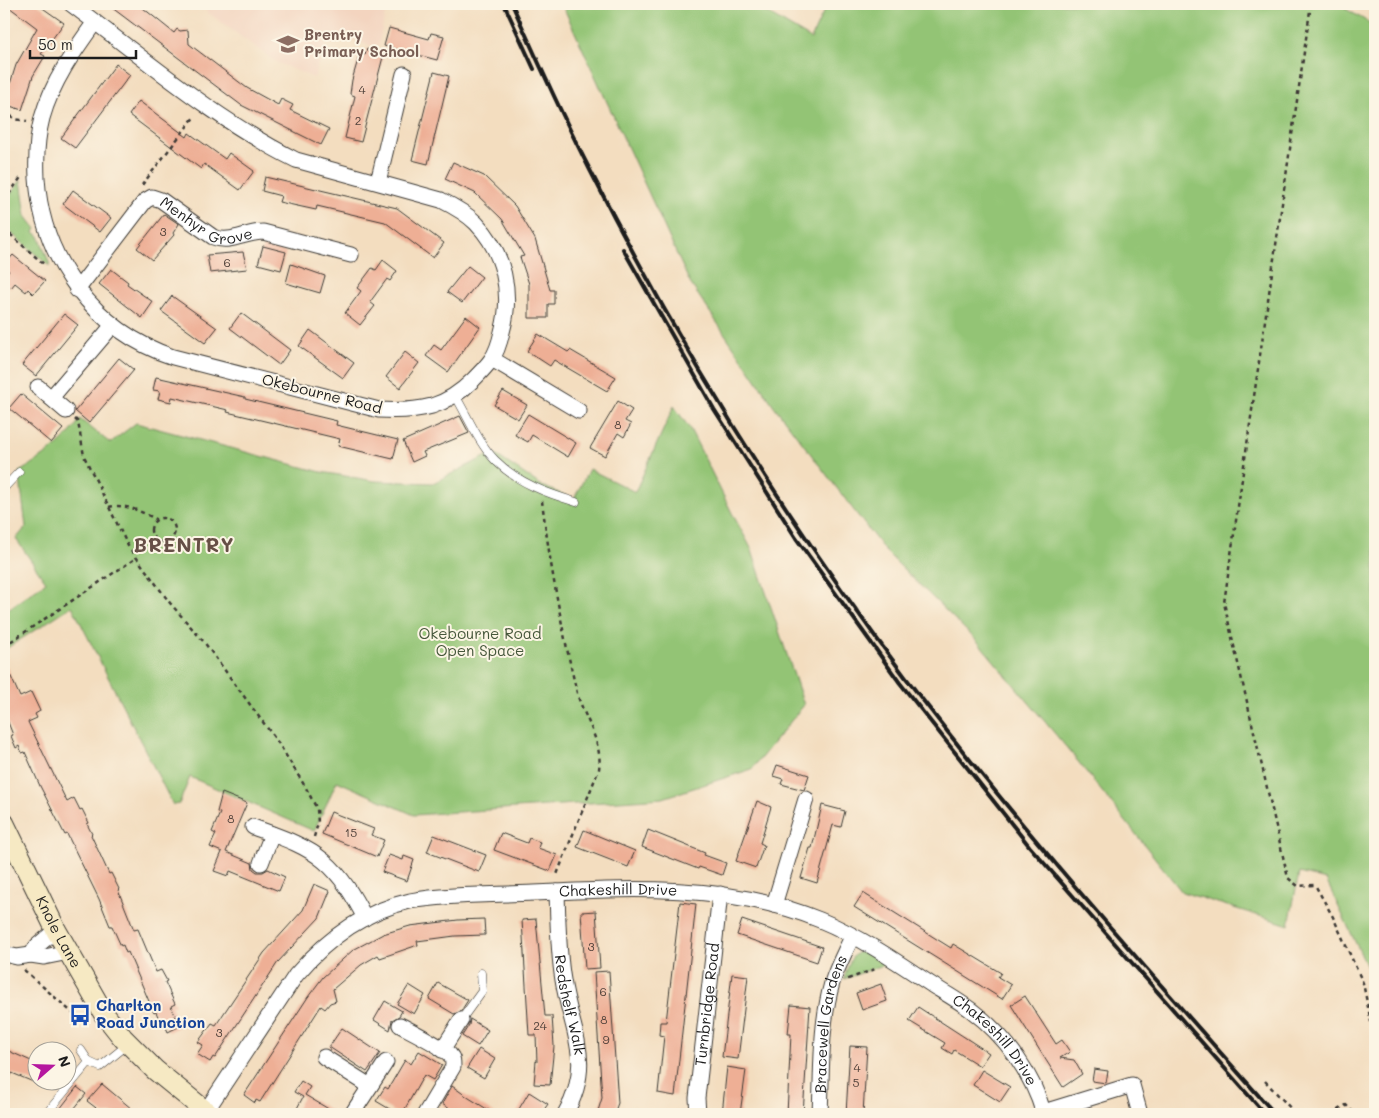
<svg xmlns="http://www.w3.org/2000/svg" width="1379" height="1118" font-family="Mali,sans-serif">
  <rect width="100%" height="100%" fill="#fcf5e5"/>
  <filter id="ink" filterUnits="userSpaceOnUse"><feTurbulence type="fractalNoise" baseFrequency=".02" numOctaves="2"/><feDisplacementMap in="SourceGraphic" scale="10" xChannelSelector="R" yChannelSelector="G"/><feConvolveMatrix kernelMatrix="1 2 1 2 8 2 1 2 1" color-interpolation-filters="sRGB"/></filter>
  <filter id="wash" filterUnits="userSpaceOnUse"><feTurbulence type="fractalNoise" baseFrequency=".0096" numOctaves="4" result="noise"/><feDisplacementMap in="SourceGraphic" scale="20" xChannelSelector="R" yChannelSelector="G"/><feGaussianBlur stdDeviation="1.12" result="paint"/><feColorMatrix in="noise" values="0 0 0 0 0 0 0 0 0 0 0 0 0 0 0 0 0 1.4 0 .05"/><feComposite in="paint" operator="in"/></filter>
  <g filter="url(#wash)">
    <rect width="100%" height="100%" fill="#f3ddbf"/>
    <path fill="#f3d4bf" d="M196 4H387L378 48 336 35 326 40 314 78 276 62Z"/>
    <path fill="#93c475" stroke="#587048" d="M562 4H752L811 39 827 4H1344L1346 9 1375 26V984L1326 880 1299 873 1289 925 1182 892 1072 754 978 642 885 551 774 406 690 283Z
      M21 180 26 216 36 229 34 232 39 236 50 265H48L4 227V203Z
      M674 406 690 429 732 513 751 548 804 705 752 769 663 798 414 815 337 781 314 831 190 777 179 804 173 805 72 606 4 650V612L46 582 16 539 26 527 19 472C40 460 68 440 80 419L110 443 136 423 321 472 375 481 433 483 493 453 542 486 574 499 589 469 635 492Z
      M865 951 886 964 844 979C848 967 850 951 865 951Z"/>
    <g id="blocks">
      <path fill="#eeaf95" d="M5 4H37L64 23 41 54 45 56 33 76 22 110 4 104V103L16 65 37 28Z
        M107 4H138L174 33 177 29 180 31 188 30 189 44 247 88 278 105 281 99 293 105 290 110 329 129 321 145 241 105Z
        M389 28 429 39 431 33 444 36 437 60 384 46Z
        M367 49 384 53 361 142 345 138 355 96 350 94 352 80 360 53 365 55Z
        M116 64 130 75 75 148 61 138Z
        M434 72 449 76 428 164 412 160Z
        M139 101 187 137 189 133 225 159 229 153 254 171 240 190 204 164 201 169 129 115Z
        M453 162 484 176 515 206 535 239 550 290H554V304H548V318H529V284L520 257 524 256 502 219 475 193 445 179Z
        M265 177 397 208 444 243 433 258 385 222 317 206 316 210 279 202 281 196 262 191Z
        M73 190 111 218 100 232 63 204Z
        M164 214 179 224 173 233 174 235 152 260 137 248Z
        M263 246 286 252 281 270 258 264Z
        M243 252 247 269 210 273 207 255Z
        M13 255 45 281 33 294 28 289 26 292 15 283 11 288 4 281V277L9 271 4 267V265Z
        M383 260 397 271 390 281 387 279 370 302 375 306 360 325 345 313 361 291 357 288 372 268 376 270Z
        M291 264 325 276 320 293 286 283Z
        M468 266 482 277 462 303 447 292Z
        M111 269 128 282 127 284 153 302 142 318 99 284Z
        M172 296 217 328 205 343 161 311Z
        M241 313 290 350 279 365 230 328Z
        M64 314 78 325 36 376 22 365Z
        M466 316 480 327 448 372 426 356 434 345 441 350Z
        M310 330 354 363 343 378 299 346Z
        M538 334 568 352 570 350 616 377 607 391 554 360 550 366 527 351Z
        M405 352 419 363 400 388 386 377Z
        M119 358 134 370 89 423 75 411Z
        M156 377 245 397V399L337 421 336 425 398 440 393 459 338 446 340 439 227 412 228 410 172 397 171 402 158 399 160 391 153 390Z
        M503 391 527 405 518 419 494 405Z
        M21 394 63 429 51 443 9 408Z
        M618 401 632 410 625 421 631 424 624 437 618 433 605 456 590 448Z
        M528 414 576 443 568 457 532 435 528 442 515 435Z
        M460 416 469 433 423 452 425 456 412 462 403 441Z
        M4 661 20 697 31 692 40 711 35 714 37 718 28 722 67 802 74 798 80 810 82 809 89 823 87 824 92 834 91 835 109 874 111 873 119 889 118 890 134 930 138 929 156 972 161 970 167 981 165 982 175 1004 171 1006 180 1026 168 1032 163 1020 160 1021 156 1012 154 1013 128 952 126 953 123 945 121 946 112 926H110L99 899 67 834 65 835 40 786 25 752 22 753 19 746 16 748 11 736 13 735 4 712Z
        M777 765 809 775 804 790 781 784 783 779 773 776Z
        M222 793 247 803 226 852 252 863 253 869 257 872H263L268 869 285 877 279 891 230 871 228 876 214 871 222 852 210 847 216 834 212 832 220 813 217 812Z
        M757 801 771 807 760 843 764 845 756 868 736 861Z
        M822 805 845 811 841 827 833 825 817 883 801 878 810 848H812Z
        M331 812 374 829 371 835 384 840 377 857 322 834Z
        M584 830 635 851 628 867 577 847Z
        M648 830 705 853 704 855 726 863 722 875 699 867 698 869 642 847Z
        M501 833 527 843 529 838 540 842 538 848 557 855 550 871 494 850Z
        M434 835 486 855 479 872 427 852Z
        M389 855 403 860 404 856 414 860 407 881 382 872Z
        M314 884 330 891 319 918 278 962 215 1058 213 1057 210 1062 197 1054 203 1045 198 1042 212 1023 216 1025 264 953 303 910Z
        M863 893 951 948 953 944 1001 973 998 977 1011 985 1002 999 854 907Z
        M680 902 696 904 675 1096 658 1093 664 1036 659 1035 660 1022H666Z
        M596 911 600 968 585 969 581 912Z
        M484 919 485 935 455 936 417 941 418 945 380 958 378 955 361 965 333 989 336 1001 330 1003 325 1009 321 1006 260 1102 256 1100 255 1103 244 1095 308 997 323 977 353 950 383 934 410 926 458 920Z
        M536 919 545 1016H552L554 1046 550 1085 534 1084 536 1061 537 1062 536 1035H529L522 920Z
        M742 920 822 947 817 962 737 935Z
        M609 971 618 1103 614 1114H597L602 1098 594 972Z
        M732 974 748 976 738 1059 722 1057Z
        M438 983 468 1000 461 1011 454 1014 429 999Z
        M881 984 887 1001 862 1010 856 993Z
        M409 985 425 995 414 1014 397 1004Z
        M1025 996 1056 1044 1062 1040 1070 1052 1060 1058 1074 1060 1082 1074 1063 1087 1011 1005Z
        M385 1001 402 1011 399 1016 392 1020 390 1030 374 1020Z
        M791 1005 810 1007 803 1114H787L791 1034H788Z
        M918 1007 989 1053 980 1066 954 1050 952 1054 942 1048 945 1043 909 1021Z
        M470 1019 488 1030 478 1046 462 1036 469 1025Z
        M342 1028 380 1053 367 1072 329 1047Z
        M850 1046 867 1047 863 1114H846Z
        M4 1049 38 1064V1084L12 1073 4 1091Z
        M479 1049 495 1059 484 1078 467 1068Z
        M419 1051 442 1065 433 1080 424 1075 402 1114H398L376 1101 385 1087 388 1089 405 1060 411 1064Z
        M727 1067 746 1070 740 1114H722Z
        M1094 1069 1108 1071 1106 1083 1092 1081Z
        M982 1070 1010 1087 1000 1102 973 1085Z
        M301 1081 310 1087 305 1095 337 1114H294L303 1097 294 1092Z
        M102 1084 138 1114H104L87 1101Z
        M452 1086 469 1098 495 1114H458L442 1104Z
        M77 1087 86 1094 70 1114H56Z
        M529 1092 548 1104 541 1114H516Z"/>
    </g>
  </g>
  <g filter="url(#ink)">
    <use href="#blocks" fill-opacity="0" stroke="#3c3934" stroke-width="1"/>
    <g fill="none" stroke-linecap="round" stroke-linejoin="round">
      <g stroke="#3c3934" stroke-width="9">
        <path id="lane" d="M455 395C467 415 479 444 495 460 518 483 546 493 576 502
          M4 488 19 472
          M461 1020 482 991 481 973
          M81 1050 89 1062 100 1067 127 1045
          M46 1114 89 1062"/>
      </g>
      <g stroke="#3c3934" stroke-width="17">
        <g id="street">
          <path d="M71 4C144 58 214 119 296 160L441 200C453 206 466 213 476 223 504 252 513 293 502 332 500 341 497 352 491 360 486 367 479 374 473 380 462 391 448 401 432 406 414 411 397 411 379 410L173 357C95 331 42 260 37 178 36 158 37 137 42 118 52 82 74 51 95 22"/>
          <path d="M378 182 404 74"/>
          <path id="s1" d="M77 290 145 201 152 197 161 200 213 237C230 244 246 232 263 232L351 255"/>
          <path d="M492 359 579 411"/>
          <path d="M38 387 66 411"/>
          <path d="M51 398 113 325"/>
          <path d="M253 827C277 836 304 844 324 861 342 876 354 897 365 918"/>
          <path d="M261 863 272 834"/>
          <path id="s2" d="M557 892C558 921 558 951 563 980 571 1032 595 1062 565 1114"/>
          <path d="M774 905 806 799"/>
          <path d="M4 954 17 957 31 955 44 957 69 952"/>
          <path d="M31 955 37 946 56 930"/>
          <path d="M400 1025C411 1031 442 1046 450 1055 453 1058 453 1062 453 1067L425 1114"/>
          <path d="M442 1050 461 1020"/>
          <path d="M324 1057 370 1086"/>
          <path id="s3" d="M206 1111 296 975C326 940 364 911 410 901 448 894 495 895 534 893 629 888 730 883 820 920 859 936 896 961 932 985 945 993 959 1001 971 1010 1006 1036 1032 1073 1044 1114"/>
          <path d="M1044 1112 1132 1085 1140 1114"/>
          <path d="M352 1114 386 1062"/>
          <path id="s4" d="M698 1114 697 1098 720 894"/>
          <path id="s5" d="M820 1114C822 1071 820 1025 832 983 837 967 845 952 852 937"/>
        </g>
      </g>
      <g stroke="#3c3934" stroke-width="22">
        <g id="secondary">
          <path id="s6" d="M4 823 56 930 104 1014 123 1038 155 1070 209 1114"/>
        </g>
      </g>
      <path stroke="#3c3934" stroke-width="2.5" stroke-dasharray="4 4" stroke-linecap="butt" d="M1311 4 1224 603 1288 878 1298 886 1315 885 1333 917 1363 983 1375 1041
        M4 111 15 119 27 121
        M142 185 195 116
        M4 201 22 176
        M4 229 46 266
        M75 419 78 422 84 456 128 546 170 603 204 642 279 744 306 788 317 809 318 823 314 837
        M542 501C550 565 562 630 577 693 584 718 603 742 599 769L556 877
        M109 507C126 503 141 512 156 519
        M151 530a12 12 0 1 1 24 0a12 12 0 1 1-24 0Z
        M4 646 136 558
        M24 970 84 1023 91 1025
        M848 979 878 968
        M1265 1081 1296 1114
        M1331 1114 1346 1105 1355 1114"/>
      <use href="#lane" stroke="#fff" stroke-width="8"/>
      <use href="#street" stroke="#fff" stroke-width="15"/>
      <use href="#secondary" stroke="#f6e9c3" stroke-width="20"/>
      <path stroke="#1c1c1c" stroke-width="4" d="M504 4 534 69
        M512 4C537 59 562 116 590 170 680 348 786 519 906 678 1021 830 1149 972 1275 1114
        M623 249 714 409 796 538 900 683 1030 847 1265 1114"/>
    </g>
  </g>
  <defs>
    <g id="school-bare" transform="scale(1.725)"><path d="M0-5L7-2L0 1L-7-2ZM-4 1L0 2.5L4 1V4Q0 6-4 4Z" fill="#8d6e63" stroke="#fcf5e5" stroke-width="2.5" paint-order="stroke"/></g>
    <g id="bus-bare" transform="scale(1.725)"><path d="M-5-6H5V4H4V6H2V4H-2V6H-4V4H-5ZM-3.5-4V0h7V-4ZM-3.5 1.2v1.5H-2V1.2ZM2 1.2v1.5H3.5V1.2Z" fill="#1a4fb4" stroke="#fcf5e5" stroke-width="2.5" paint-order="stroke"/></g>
  </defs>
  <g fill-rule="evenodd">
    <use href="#school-bare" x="288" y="44"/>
    <use href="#bus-bare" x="80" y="1015"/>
  </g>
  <g text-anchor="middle" stroke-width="4" stroke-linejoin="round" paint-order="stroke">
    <g font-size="12" fill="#50413a">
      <text x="362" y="94">4</text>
      <text x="358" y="125">2</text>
      <text x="163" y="236">3</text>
      <text x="227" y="267">6</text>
      <text x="618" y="429">8</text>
      <text x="231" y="823">8</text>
      <text x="351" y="837">15</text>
      <text x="591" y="951">3</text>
      <text x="603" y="996">6</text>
      <text x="604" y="1024">8</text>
      <text x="540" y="1030">24</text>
      <text x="219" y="1037">3</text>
      <text x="606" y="1044">9</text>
      <text x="857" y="1072">4</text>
      <text x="856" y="1087">5</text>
    </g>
    <g font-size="15" font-weight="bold" fill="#785e54" stroke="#fcf5e5" text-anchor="start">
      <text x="304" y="40">Brentry<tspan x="304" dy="17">Primary School</tspan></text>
    </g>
    <g font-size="15" fill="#1c1c1c" stroke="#fcf5e5">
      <text dy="5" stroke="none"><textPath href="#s1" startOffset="182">Menhyr Grove</textPath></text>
      <text transform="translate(322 394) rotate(14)" y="5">Okebourne Road</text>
      <text dy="5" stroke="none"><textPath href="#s3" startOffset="510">Chakeshill Drive</textPath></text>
      <text dy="5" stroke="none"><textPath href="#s6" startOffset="122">Knole Lane</textPath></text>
      <text dy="5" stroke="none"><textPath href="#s4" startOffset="110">Turnbridge Road</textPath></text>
      <text dy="5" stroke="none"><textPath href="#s2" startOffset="114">Redshelf Walk</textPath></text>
      <text dy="5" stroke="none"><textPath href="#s5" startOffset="91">Bracewell Gardens</textPath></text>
      <text dy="5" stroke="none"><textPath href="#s3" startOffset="930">Chakeshill Drive</textPath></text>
    </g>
    <g font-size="15" fill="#46573b" stroke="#fcf5e5">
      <text x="480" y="639">Okebourne Road<tspan x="480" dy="17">Open Space</tspan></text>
    </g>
    <g font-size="15" font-weight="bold" fill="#164399" stroke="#fcf5e5" text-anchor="start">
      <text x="96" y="1011">Charlton<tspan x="96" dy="17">Road Junction</tspan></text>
    </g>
    <g font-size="20" font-weight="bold" letter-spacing="1" fill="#664f46" stroke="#fcf5e5">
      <text x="184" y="552">BRENTRY</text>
    </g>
  </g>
  <rect width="1379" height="1118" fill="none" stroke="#fcf5e5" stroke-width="20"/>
  <g transform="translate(52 1066) rotate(70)"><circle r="24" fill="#fcf5e5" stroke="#a29e95"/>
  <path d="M0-4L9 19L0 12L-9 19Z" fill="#b5179e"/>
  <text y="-8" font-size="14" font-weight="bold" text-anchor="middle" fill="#1c1c1c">N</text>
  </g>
  <path d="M30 50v8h106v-8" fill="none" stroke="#1c1c1c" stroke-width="2.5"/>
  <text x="38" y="50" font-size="15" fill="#1c1c1c" stroke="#fcf5e5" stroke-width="4" paint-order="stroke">50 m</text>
</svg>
